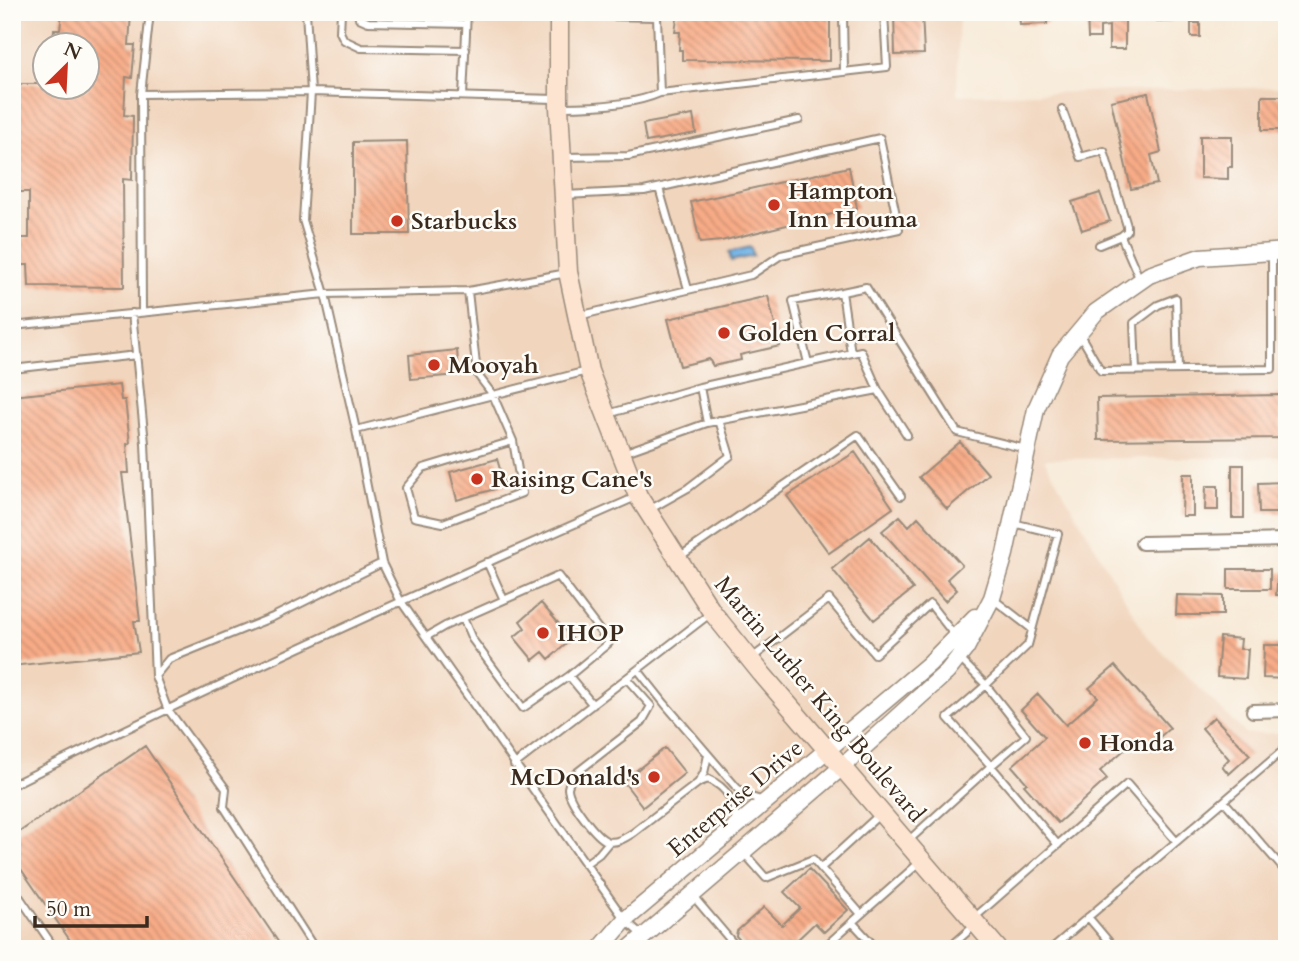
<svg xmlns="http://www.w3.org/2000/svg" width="1299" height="961" font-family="Cardo,serif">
  <defs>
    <pattern id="building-back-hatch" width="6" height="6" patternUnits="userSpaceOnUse" patternTransform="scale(1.75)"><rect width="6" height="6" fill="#f8ac87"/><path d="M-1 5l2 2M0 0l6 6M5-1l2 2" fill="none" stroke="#ca8c6e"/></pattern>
  </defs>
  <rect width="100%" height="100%" fill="#fdfcf7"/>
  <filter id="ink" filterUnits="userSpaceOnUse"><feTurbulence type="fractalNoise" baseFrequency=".0143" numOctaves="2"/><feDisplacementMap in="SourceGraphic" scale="14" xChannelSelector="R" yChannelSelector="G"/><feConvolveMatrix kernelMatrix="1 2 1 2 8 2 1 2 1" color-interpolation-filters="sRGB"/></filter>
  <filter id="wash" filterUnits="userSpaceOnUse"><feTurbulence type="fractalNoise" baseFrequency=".00686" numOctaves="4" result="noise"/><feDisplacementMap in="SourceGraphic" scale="28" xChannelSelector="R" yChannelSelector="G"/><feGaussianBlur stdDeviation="1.57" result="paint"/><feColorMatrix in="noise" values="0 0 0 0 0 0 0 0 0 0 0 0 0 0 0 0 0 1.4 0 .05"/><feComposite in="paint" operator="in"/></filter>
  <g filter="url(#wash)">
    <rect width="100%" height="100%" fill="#f7e9d6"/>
    <path fill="#f1d5bd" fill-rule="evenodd" d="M12 12H959L957 95 1287 87V457L1044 459 1147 637 1246 734 1287 733V949H12ZM46 46H88V88H46Z"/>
    <path fill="#71b3e6" stroke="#566e82" stroke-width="2" d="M751 247 753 256 731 261 729 252Z"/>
    <g id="blocks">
      <path fill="url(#building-back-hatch)" d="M62 12H131L129 45H135L132 78 126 77 124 115 133 116 132 180 123 179 124 287 29 286 28 265H12V241L16 238H29V192H12V84H46V88H88V46H52L54 30H60Z
        M375 12H414V23L374 20Z
        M678 12H830V61L682 60V50H679L680 32H675Z
        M894 12H922L924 54 895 55Z
        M1019 12H1047V24L1020 25Z
        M1087 12H1125V49H1109V26L1100 27V38H1088Z
        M1157 12H1173V21L1157 22Z
        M1189 12H1206L1207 18H1189Z
        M1191 23H1200V37H1191Z
        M1148 93 1161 152 1151 155 1157 184 1131 189 1111 101Z
        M1262 96H1287V130H1262Z
        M693 115 696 133 646 142 643 124Z
        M1200 136H1232V167H1228V179L1200 178Z
        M407 141 409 234H353V142Z
        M849 167 857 208 721 241 700 243 691 202Z
        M1100 193 1110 221 1082 230 1072 202Z
        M768 296 780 346 740 355 741 360 713 366 709 359 680 366 668 319Z
        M457 350 459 375 411 379 409 355Z
        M119 385 121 400H125L130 443 127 444 129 473H122L140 621H134L139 652 12 666V396Z
        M1280 395 1281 438 1098 440 1097 398Z
        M960 442 988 474 947 509 919 477Z
        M855 452 893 508 829 553 787 496Z
        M497 459 505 486 457 500 450 472Z
        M1232 465H1244V518H1232Z
        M1183 474H1193V516H1182Z
        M1287 482V513H1259L1258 483Z
        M1206 486H1218V510H1205Z
        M900 516 909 526 918 517 962 565 947 579 957 590 945 601 882 531Z
        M870 537 913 589 874 620 832 569Z
        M1228 569H1270V589H1228Z
        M1278 572 1287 573V595H1276Z
        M1177 595 1223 596V615H1176Z
        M541 603 572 639 549 659 543 652 533 660 514 637 525 628 520 621Z
        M1220 637 1241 639 1240 649H1248L1246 679 1217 677Z
        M1264 645H1287V679L1263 678Z
        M1115 666 1170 728 1147 748 1138 738 1100 771 1107 779 1058 823 1024 785 1027 783 1012 766 1045 737 1021 710 1038 694 1066 725 1098 697 1089 688Z
        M1214 717 1250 755 1229 774 1222 766 1229 759 1202 728Z
        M145 746 283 949H76L12 856V837Z
        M665 748 685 773 643 807 623 781Z
        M809 869 848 910 824 932 815 923 795 942 802 949H748L736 936 737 931 764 907 782 925 800 908 784 892Z"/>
    </g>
  </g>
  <g filter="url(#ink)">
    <use href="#blocks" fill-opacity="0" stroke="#998a7a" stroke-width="2"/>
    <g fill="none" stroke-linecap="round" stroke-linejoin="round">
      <g stroke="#998a7a" stroke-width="10">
        <path id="service" d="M306 12 311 92 303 220 325 294 356 430 382 563 400 600 625 920 643 936
          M341 12 340 32 344 40 361 48 466 50
          M357 12 359 18 368 22 466 24
          M561 15 657 17 660 93C633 105 590 107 561 107
          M660 93 887 67 884 13 843 15 844 71
          M141 94 311 92 556 99
          M463 96 467 12
          M1062 109 1080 157 1104 151 1127 226V231L1121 236
          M563 157 628 156 799 120
          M659 188 688 289
          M565 195 644 191 880 138 899 229 781 255 751 275 578 316
          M1099 245 1121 236 1140 280
          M468 291 477 374 493 395 513 441 522 493 443 523 414 517 406 488 423 468 513 441
          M842 292 866 287 957 432 1026 449
          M142 312 141 94 150 12
          M132 313 145 443 155 676 167 708 226 789 224 807 315 949
          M12 326 325 294 468 291 567 273
          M1079 333 1101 371 1272 369V253
          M808 363 793 301 842 292 851 353
          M12 369 137 355
          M1136 371 1134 323 1158 305 1176 298 1178 370
          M700 387 707 423
          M878 390 907 435
          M608 414 700 387 861 351 878 390 707 423 623 453
          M356 430 587 371
          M649 510 688 488 730 456 719 420
          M679 557 858 435 901 496
          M487 562 504 600
          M993 599 1032 629
          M463 618 472 639 523 708 569 676
          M426 637 445 626 558 576 609 643 569 676 593 705
          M752 658 829 599 875 654 930 604 955 636
          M960 659 986 685 948 718 991 766 1026 736 986 685 1028 645 1058 534 1013 523
          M638 670 665 704 737 788 748 796 764 801
          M155 676 169 659 273 617 382 563
          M627 679 651 706 642 722 571 777C571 778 568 787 568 788 568 800 596 837 607 841 616 844 625 838 633 833L698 783 704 773 708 755
          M514 765 711 613
          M698 783 708 779C727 787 737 804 735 823
          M12 785C217 683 426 589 636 497
          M1224 801 1287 873
          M908 841 991 766 1058 845
          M744 853 766 878 813 859 861 914
          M585 864 599 854 609 842
          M821 868 879 815
          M12 886 55 949
          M693 896 738 949
          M1088 917 1115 949
          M974 918 1127 784 1176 841
          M852 922 877 949
          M822 949 920 862
          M948 949 975 925
          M1051 949 1287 747"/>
      </g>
      <g stroke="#998a7a" stroke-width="16">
        <path id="minor" d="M1142 543 1287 540
          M1253 711 1287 710"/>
      </g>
      <g stroke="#998a7a" stroke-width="19">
        <path id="tertiary" d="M600 949 625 920 929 664 975 617
          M629 949 842 767 947 672 966 648 992 598 1005 554 1036 409 1060 355 1096 312 1149 275 1200 257 1287 251"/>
      </g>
      <g stroke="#998a7a" stroke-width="21">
        <path id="secondary" d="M559 12V107L568 272 589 371 638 496 712 612 762 674 998 949"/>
      </g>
      <use href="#service" stroke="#fff" stroke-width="6"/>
      <use href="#minor" stroke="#fff" stroke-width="12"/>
      <use href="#tertiary" stroke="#fff" stroke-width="16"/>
      <use href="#secondary" stroke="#fde4d1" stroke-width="18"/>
    </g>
  </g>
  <g fill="#c8321e" stroke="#fdfcf7" stroke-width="2.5">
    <circle cx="774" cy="205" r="7"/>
    <circle cx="397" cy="221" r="7"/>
    <circle cx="724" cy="333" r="7"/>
    <circle cx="434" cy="365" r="7"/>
    <circle cx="477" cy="479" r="7"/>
    <circle cx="543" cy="633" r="7"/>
    <circle cx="1085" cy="743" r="7"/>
    <circle cx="654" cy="777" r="7"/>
  </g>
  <g text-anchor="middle" stroke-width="5" stroke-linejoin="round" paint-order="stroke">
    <g font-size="24" font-weight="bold" fill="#3b2a1e" stroke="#fdfcf7" text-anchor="start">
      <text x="788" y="199">Hampton<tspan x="788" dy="28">Inn Houma</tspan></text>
      <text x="411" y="229">Starbucks</text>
      <text x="738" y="341">Golden Corral</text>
      <text x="448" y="373">Mooyah</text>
      <text x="491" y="487">Raising Cane's</text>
      <text x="557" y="641">IHOP</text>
      <text x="1099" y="751">Honda</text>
      <text x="640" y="785" text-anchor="end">McDonald's</text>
    </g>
    <g font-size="24" fill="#3b2a1e" stroke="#fdfcf7">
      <text transform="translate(820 699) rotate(50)" y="8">Martin Luther King Boulevard</text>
      <text transform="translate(735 798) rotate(-40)" y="8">Enterprise Drive</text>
    </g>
  </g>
  <rect width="1299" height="961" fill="none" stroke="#fdfcf7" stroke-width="42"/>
  <g transform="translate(66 66) rotate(24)"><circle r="33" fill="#fdfcf7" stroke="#afa8a0" stroke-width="2"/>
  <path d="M0-5L12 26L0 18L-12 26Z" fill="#c8321e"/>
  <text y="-10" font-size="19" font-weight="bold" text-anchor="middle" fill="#3b2a1e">N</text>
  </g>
  <path d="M35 916v10h112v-10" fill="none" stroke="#3b2a1e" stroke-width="3.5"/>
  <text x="46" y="916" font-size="21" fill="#3b2a1e" stroke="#fdfcf7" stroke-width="5" paint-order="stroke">50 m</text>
</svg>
